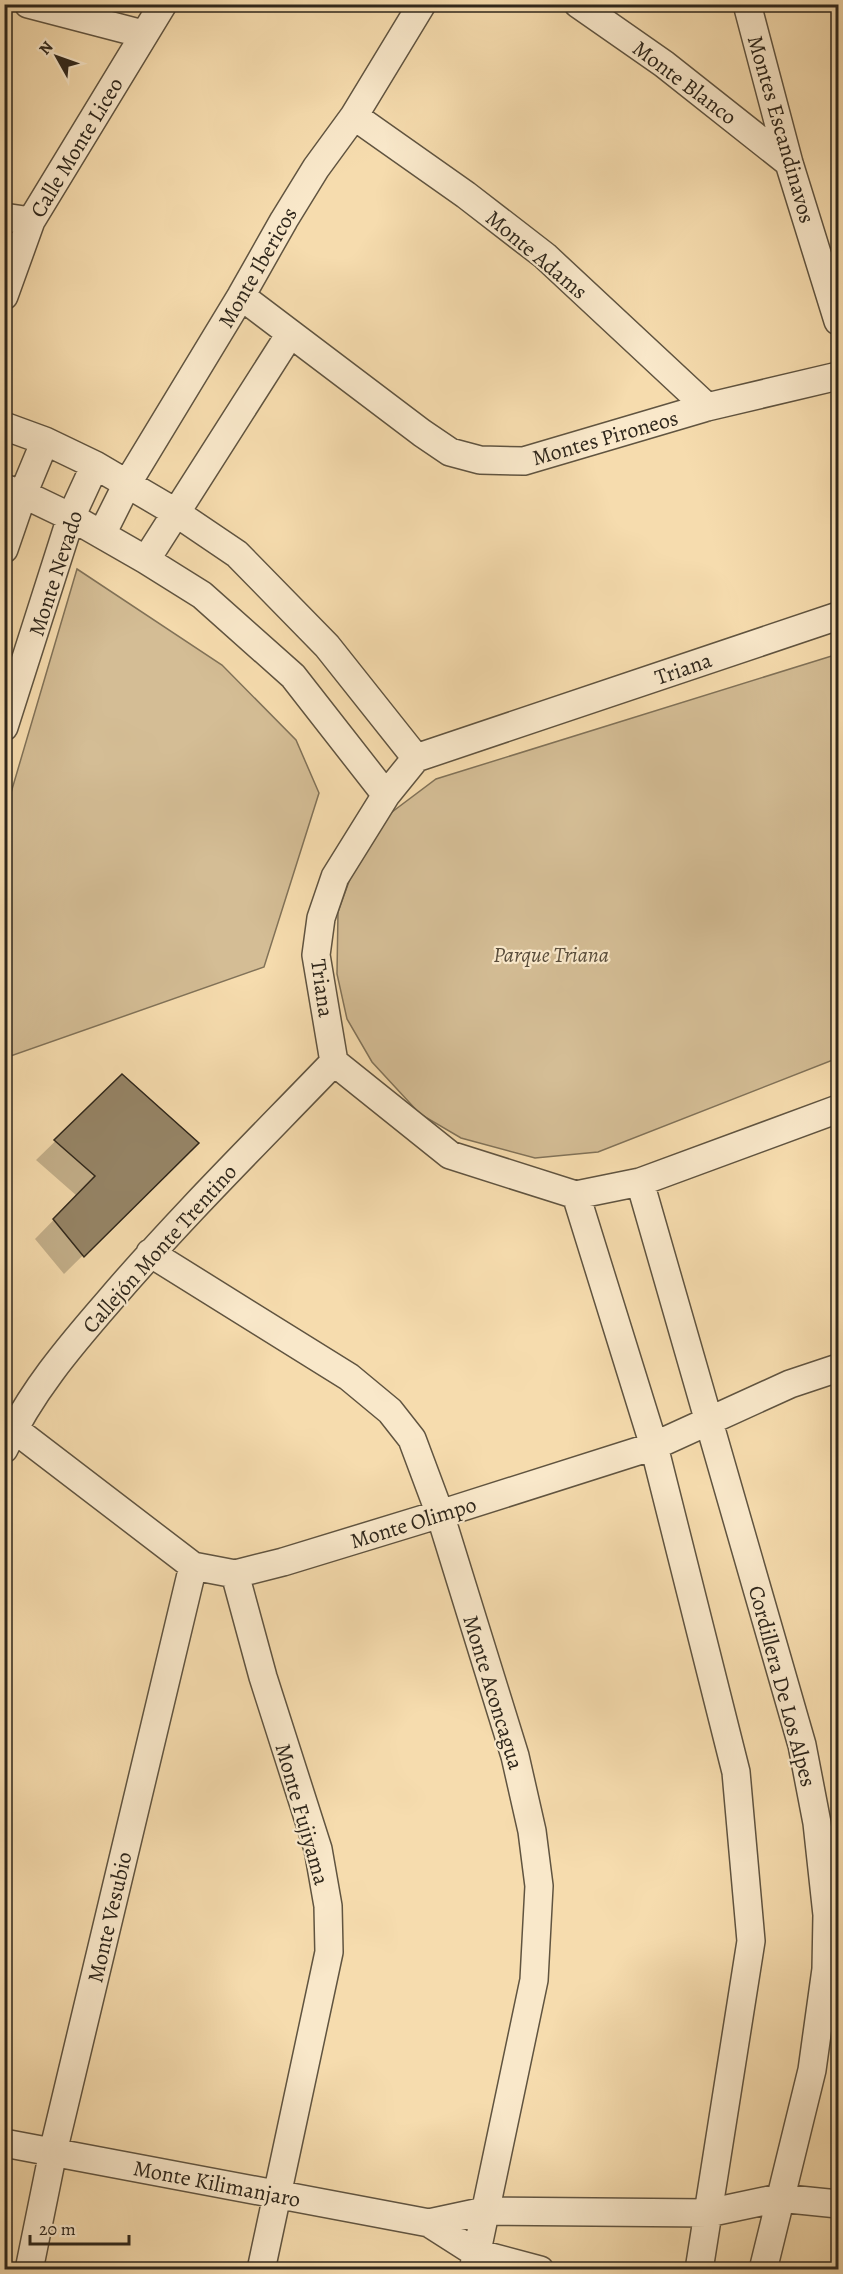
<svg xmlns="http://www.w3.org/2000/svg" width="843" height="2274" font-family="Alegreya,serif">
  <rect width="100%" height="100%" fill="#f6dcae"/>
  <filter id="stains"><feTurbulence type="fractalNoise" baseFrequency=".00333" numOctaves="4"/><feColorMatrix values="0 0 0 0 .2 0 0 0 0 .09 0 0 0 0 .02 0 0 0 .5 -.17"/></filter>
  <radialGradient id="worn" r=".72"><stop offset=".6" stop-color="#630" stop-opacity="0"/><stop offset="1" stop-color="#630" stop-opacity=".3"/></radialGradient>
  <path fill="#d4bd95" stroke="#817258" stroke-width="1.5" d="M77 569 222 665 296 740 319 793 264 967 5 1058V813Z
    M838 654V1058L598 1152 535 1158 461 1138 420 1114 372 1062 347 1019 337 974 338 912 356 862 388 815 436 779Z"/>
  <path fill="#0003" d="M122 1076 197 1143 64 1274 35 1239 77 1196 36 1160Z"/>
  <path fill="#968567" stroke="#2e261b" stroke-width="1.5" d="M122 1074 199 1143 84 1257 53 1219 95 1176 54 1140Z"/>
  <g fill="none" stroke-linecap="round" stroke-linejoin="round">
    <g stroke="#605440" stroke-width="30">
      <path id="minor" d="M28 4 143 34
        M578 4 664 64 789 163
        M747 4 789 163 838 321
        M354 116 466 195 545 256 707 407
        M4 217 31 221
        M4 296 31 221 163 4
        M241 296 422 433 450 452 480 460 524 461 707 407 838 376
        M4 426 45 441 95 465 175 512 237 554 327 646 416 758
        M4 488 23 494 71 517 146 560 202 595 293 676 386 795
        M102 534 127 484 241 296 284 220 316 168 354 116 422 4
        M4 549 23 494 45 441
        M146 560 290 334
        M838 616 416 758 386 795 335 877 321 918 316 955 334 1062 450 1155 576 1195 640 1182 838 1109
        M4 727 71 517 95 465
        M640 1182 802 1745 817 1823 827 1915 826 1969 812 2070 763 2270
        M576 1195 654 1446 736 1772 751 1941 699 2270
        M150 1253 349 1377 390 1411 412 1439 440 1514 515 1756 532 1831 539 1886 534 1980 473 2270
        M14 1429 193 1566 235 1574 283 1562 440 1514 654 1446 790 1384 838 1368
        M4 1449C30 1393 69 1347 109 1301 180 1218 258 1141 334 1062
        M235 1574 263 1677 318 1849 328 1906 329 1952 261 2270
        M4 2143 429 2223 485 2211 708 2213 779 2198 838 2204
        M429 2223 476 2253 540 2270
        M29 2270 53 2152 193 1566"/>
    </g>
    <use href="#minor" stroke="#f9e8ca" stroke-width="27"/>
  </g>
  <g text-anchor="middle" stroke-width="4.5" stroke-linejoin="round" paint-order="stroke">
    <g font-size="22" fill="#2e261b" stroke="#f9e8ca">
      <text transform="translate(685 82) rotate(37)" y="8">Monte Blanco</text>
      <text transform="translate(782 129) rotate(74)" y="8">Montes Escandinavos</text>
      <text transform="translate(76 147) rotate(-59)" y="8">Calle Monte Liceo</text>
      <text transform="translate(537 254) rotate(40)" y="8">Monte Adams</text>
      <text transform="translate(257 267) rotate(-60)" y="8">Monte Ibericos</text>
      <text transform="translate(605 437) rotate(-16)" y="8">Montes Pironeos</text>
      <text transform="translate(55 573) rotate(-72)" y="8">Monte Nevado</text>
      <text transform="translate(683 668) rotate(-19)" y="8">Triana</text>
      <text transform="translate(323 988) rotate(82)" y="8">Triana</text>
      <text transform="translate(159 1248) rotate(-48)" y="8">Callejón Monte Trentino</text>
      <text transform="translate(413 1522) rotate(-17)" y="8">Monte Olimpo</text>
      <text transform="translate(783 1686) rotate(75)" y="8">Cordillera De Los Alpes</text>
      <text transform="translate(494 1692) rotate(73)" y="8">Monte Aconcagua</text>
      <text transform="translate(303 1814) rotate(74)" y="8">Monte Fujiyama</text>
      <text transform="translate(109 1917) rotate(-77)" y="8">Monte Vesubio</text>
      <text transform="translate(217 2183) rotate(11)" y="8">Monte Kilimanjaro</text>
    </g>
    <g font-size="22" font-style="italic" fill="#584c3a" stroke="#f9e8ca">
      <text x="551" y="962">Parque Triana</text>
    </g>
  </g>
  <rect width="843" height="2274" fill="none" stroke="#f6dcae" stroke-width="24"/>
  <rect x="6" y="6" width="831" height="2262" fill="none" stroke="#2e261b" stroke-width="3"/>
  <rect x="12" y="12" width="819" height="2250" fill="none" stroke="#2e261b" stroke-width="1.5"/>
  <g transform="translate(57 57) rotate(310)" stroke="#f9e8ca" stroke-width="4.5" paint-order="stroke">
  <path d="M0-4.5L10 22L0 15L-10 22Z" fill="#2e261b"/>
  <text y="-9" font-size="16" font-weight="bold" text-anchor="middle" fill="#2e261b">N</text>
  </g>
  <path d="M30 2235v9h99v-9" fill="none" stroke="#2e261b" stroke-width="3"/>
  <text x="39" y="2235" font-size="18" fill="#2e261b" stroke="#f9e8ca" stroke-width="4.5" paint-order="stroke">20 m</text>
  <rect width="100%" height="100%" filter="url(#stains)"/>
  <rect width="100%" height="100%" fill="url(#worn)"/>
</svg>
